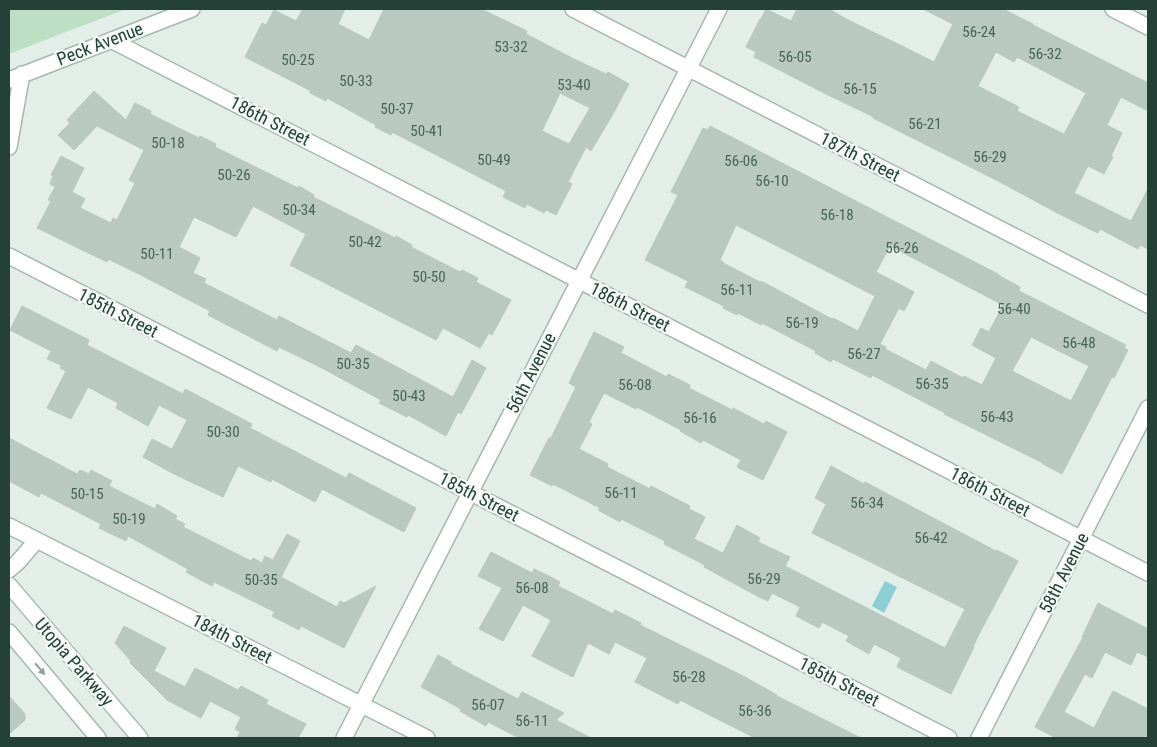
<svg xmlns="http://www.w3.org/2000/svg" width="1157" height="747" font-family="'Roboto Condensed',sans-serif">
  <rect width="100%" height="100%" fill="#e4eee9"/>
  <path fill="#bde0c4" d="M9 9H126L9 54Z"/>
  <path fill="#8bced4" d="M885 581 897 587 884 613 872 606Z"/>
  <path fill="#b9c9c2" stroke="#b6c8bf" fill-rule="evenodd" d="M303 9H345L338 24 369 40 384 9H481L527 31 526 34 574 59 606 74 608 72 629 84 613 114 591 151 586 147 568 182 572 184 556 215 546 210 544 213 527 204 525 208 503 197 506 191 392 132 391 135 375 127 376 125 327 98 326 101 310 93 311 91 245 57 262 23 266 25 274 10 296 21ZM560 93 590 108 569 144 542 131Z
    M766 9 791 21 797 9H829L848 20 902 46 934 62 953 24 923 9H1003L1033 24V25L1148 83V111L1121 97 1107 125 1122 133 1111 156 1113 157 1104 174 1088 166 1074 193 1131 221 1148 189V249L1140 245 1138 249 1100 229 1098 233 1063 216 1000 182 873 118 874 117 824 93 754 57 756 52 746 47 760 19H761ZM996 52 1014 62 1017 57 1086 93 1064 134 1017 111 1019 107 978 86Z
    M94 91 126 120 135 103 151 111 150 114 199 138 200 136 216 144 215 147 298 188 299 186 314 195 313 197 395 238 396 236 412 245 411 247 460 272 462 270 478 278 476 282 511 300 492 335 489 333 480 348 443 328 436 340 290 265 306 234 253 206 236 237 194 217 179 247 200 258 193 273 206 279 204 283 277 320 279 316 351 353 356 345 453 397 472 360 486 368 461 414 458 412 446 436 408 415 407 417 379 403 381 400 322 368 279 347 277 351 208 315 210 311 139 274 108 259 107 262 37 228 51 201 48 200 55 187 50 184 53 176 51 175 61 156 84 168 72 192 85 199 80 208 111 223 113 218 117 220 135 183 129 180 144 150 97 126 74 150 58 135 70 123 67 120Z
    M710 126 998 274V275L1020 287 1019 291 1126 345 1124 348 1128 350 1114 378 1112 377 1062 474 1043 464V463L944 414 945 413 872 375 871 378 833 359 831 362 815 353 816 351 762 323 761 325 738 313 737 315 723 308 724 306 685 287 688 281 645 260 678 195 671 192 703 128 708 130ZM736 225 875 296 858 331 833 318 832 319 761 281 760 282 723 263V262L720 260ZM890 246 1003 305 989 332 981 328 972 345 996 358 982 385 964 376 963 378 931 361 926 370 885 349 886 347 880 344 899 308 904 311 914 292 876 272ZM1031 337 1089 366 1071 401 1012 371Z
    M22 306 89 340 87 345 183 394 185 389 252 424 250 428 346 478 349 473 416 508 404 532 322 489 315 502 272 479 271 482 238 466 223 497 174 474 143 457 152 439 172 449 187 420 159 405 148 426 116 408 118 403 88 387 71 419 47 408 66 371 60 368 61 365 47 359 51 351 10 330Z
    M594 332 624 347 621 353 667 377 668 374 690 385 689 388 732 410 733 408 764 424 766 421 787 432 763 480 737 467 741 460 703 440 701 443 680 431 681 430 637 407 636 409 604 393 589 422 592 424 579 449 608 464 607 467 650 489 651 486 690 506 689 509 705 517 694 539 723 553 737 525 760 538 758 542 790 557 785 566 945 648 965 609 812 533 826 504 815 498 831 466 864 484 865 482 996 551 997 550 1018 561 977 638 973 647H974L951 694 897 667 901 658 874 644 869 654 846 641 849 636 822 622 819 628 796 616 800 607 772 593 768 601 759 597 704 567 705 565 664 544 665 541 621 519 620 522 598 510 600 508 553 484 552 486 530 475 549 438H551L576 387 569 383Z
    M9 438 77 474 80 470 89 474 91 470 112 481 109 486 155 509 157 504 177 516 175 519 185 524 183 527 251 561 253 558 262 563 265 556 273 560 287 534 300 541 281 577 337 607 340 601 344 603 376 586 344 648 301 626 299 630 272 616 275 612 214 582 212 586 186 572 188 569 128 536 126 541 99 528 101 524 41 493 39 497 9 481Z
    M491 552 532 573 534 569 547 575 560 582 558 586 613 614 615 610 641 623 640 625 745 677 777 695V696L861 738H755L680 700 678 704 635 682 647 658 615 642 609 654 588 643 573 677 561 671 532 656 551 620 523 605 503 641 479 629 502 588 478 576Z
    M1098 603 1148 629V657L1137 652 1131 665 1105 652 1092 678 1085 674 1064 712 1094 728 1113 691 1148 709V738H1056L1035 727 1083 637H1082Z
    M124 626 166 648 154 671 185 687 195 668 238 690 241 686 268 700 266 704 306 724 298 738H237L240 732 235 729 241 717 210 701 201 718 167 700 130 663 131 661 115 643Z
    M438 655 451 662V664L518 699 522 692 564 713 556 720 591 738H519L488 722 486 726 472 718 460 711 461 709 421 687Z
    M9 696 25 714V720L9 734Z"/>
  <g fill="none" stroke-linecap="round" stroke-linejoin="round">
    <g stroke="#a6b7b0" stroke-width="18">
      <path id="minor" d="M573 9 1148 305
        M111 40 1148 573
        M9 80 192 9
        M9 147 22 74
        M9 256 949 738
        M9 526 427 738
        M9 570 18 562 37 540
        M344 738 719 9
        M979 738 1148 408"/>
    </g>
    <g stroke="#a6b7b0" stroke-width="18">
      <path id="tertiary" d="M1113 9 1148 27"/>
    </g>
    <g stroke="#a2bab0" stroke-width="18">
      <path id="secondary" d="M9 585 140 738
        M9 632 98 738"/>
    </g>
    <use href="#minor" stroke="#fff" stroke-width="15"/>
    <use href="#tertiary" stroke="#fff" stroke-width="15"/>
    <use href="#secondary" stroke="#fff" stroke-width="15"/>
  </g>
  <defs><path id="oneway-solid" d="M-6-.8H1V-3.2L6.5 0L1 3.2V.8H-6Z" transform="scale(1.25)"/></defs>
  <use fill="#91a09a" href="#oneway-solid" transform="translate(40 669) rotate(50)"/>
  <g text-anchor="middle" stroke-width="4.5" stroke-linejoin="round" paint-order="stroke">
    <g font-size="15" fill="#486359">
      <text x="979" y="37">56-24</text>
      <text x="511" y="52">53-32</text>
      <text x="1045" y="59">56-32</text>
      <text x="795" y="62">56-05</text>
      <text x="298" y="65">50-25</text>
      <text x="356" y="86">50-33</text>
      <text x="574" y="90">53-40</text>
      <text x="860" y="94">56-15</text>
      <text x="397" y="114">50-37</text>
      <text x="925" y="129">56-21</text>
      <text x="427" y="136">50-41</text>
      <text x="168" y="148">50-18</text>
      <text x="990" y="162">56-29</text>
      <text x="494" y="165">50-49</text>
      <text x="741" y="166">56-06</text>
      <text x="234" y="180">50-26</text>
      <text x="772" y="186">56-10</text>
      <text x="299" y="215">50-34</text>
      <text x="837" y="220">56-18</text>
      <text x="365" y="247">50-42</text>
      <text x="902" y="253">56-26</text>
      <text x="157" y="259">50-11</text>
      <text x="429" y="282">50-50</text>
      <text x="737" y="295">56-11</text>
      <text x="1014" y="314">56-40</text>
      <text x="802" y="328">56-19</text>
      <text x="1079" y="348">56-48</text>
      <text x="864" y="359">56-27</text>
      <text x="353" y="369">50-35</text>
      <text x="932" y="389">56-35</text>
      <text x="635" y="390">56-08</text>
      <text x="409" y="401">50-43</text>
      <text x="997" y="422">56-43</text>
      <text x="700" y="423">56-16</text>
      <text x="223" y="437">50-30</text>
      <text x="621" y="498">56-11</text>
      <text x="87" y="499">50-15</text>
      <text x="867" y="508">56-34</text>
      <text x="129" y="524">50-19</text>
      <text x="931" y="543">56-42</text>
      <text x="764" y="584">56-29</text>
      <text x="261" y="585">50-35</text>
      <text x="532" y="593">56-08</text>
      <text x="689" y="682">56-28</text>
      <text x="488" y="710">56-07</text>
      <text x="755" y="716">56-36</text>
      <text x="532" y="726">56-11</text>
    </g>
    <g font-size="18" fill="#234136" stroke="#f5faf7">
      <text transform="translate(100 44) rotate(-21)" y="6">Peck Avenue</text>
      <text transform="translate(270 121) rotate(27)" y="6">186th Street</text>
      <text transform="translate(860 157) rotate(27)" y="6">187th Street</text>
      <text transform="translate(630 307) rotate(27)" y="6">186th Street</text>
      <text transform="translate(118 313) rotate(27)" y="6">185th Street</text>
      <text transform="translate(531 373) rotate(-63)" y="6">56th Avenue</text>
      <text transform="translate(990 492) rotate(27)" y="6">186th Street</text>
      <text transform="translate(479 497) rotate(27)" y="6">185th Street</text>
      <text transform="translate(1064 573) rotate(-63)" y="6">58th Avenue</text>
      <text transform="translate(232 639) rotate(27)" y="6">184th Street</text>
      <text transform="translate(74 662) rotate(49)" y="6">Utopia Parkway</text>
      <text transform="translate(839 682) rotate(27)" y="6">185th Street</text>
    </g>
  </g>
  <rect width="1157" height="747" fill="none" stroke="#234136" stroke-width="20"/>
</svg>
